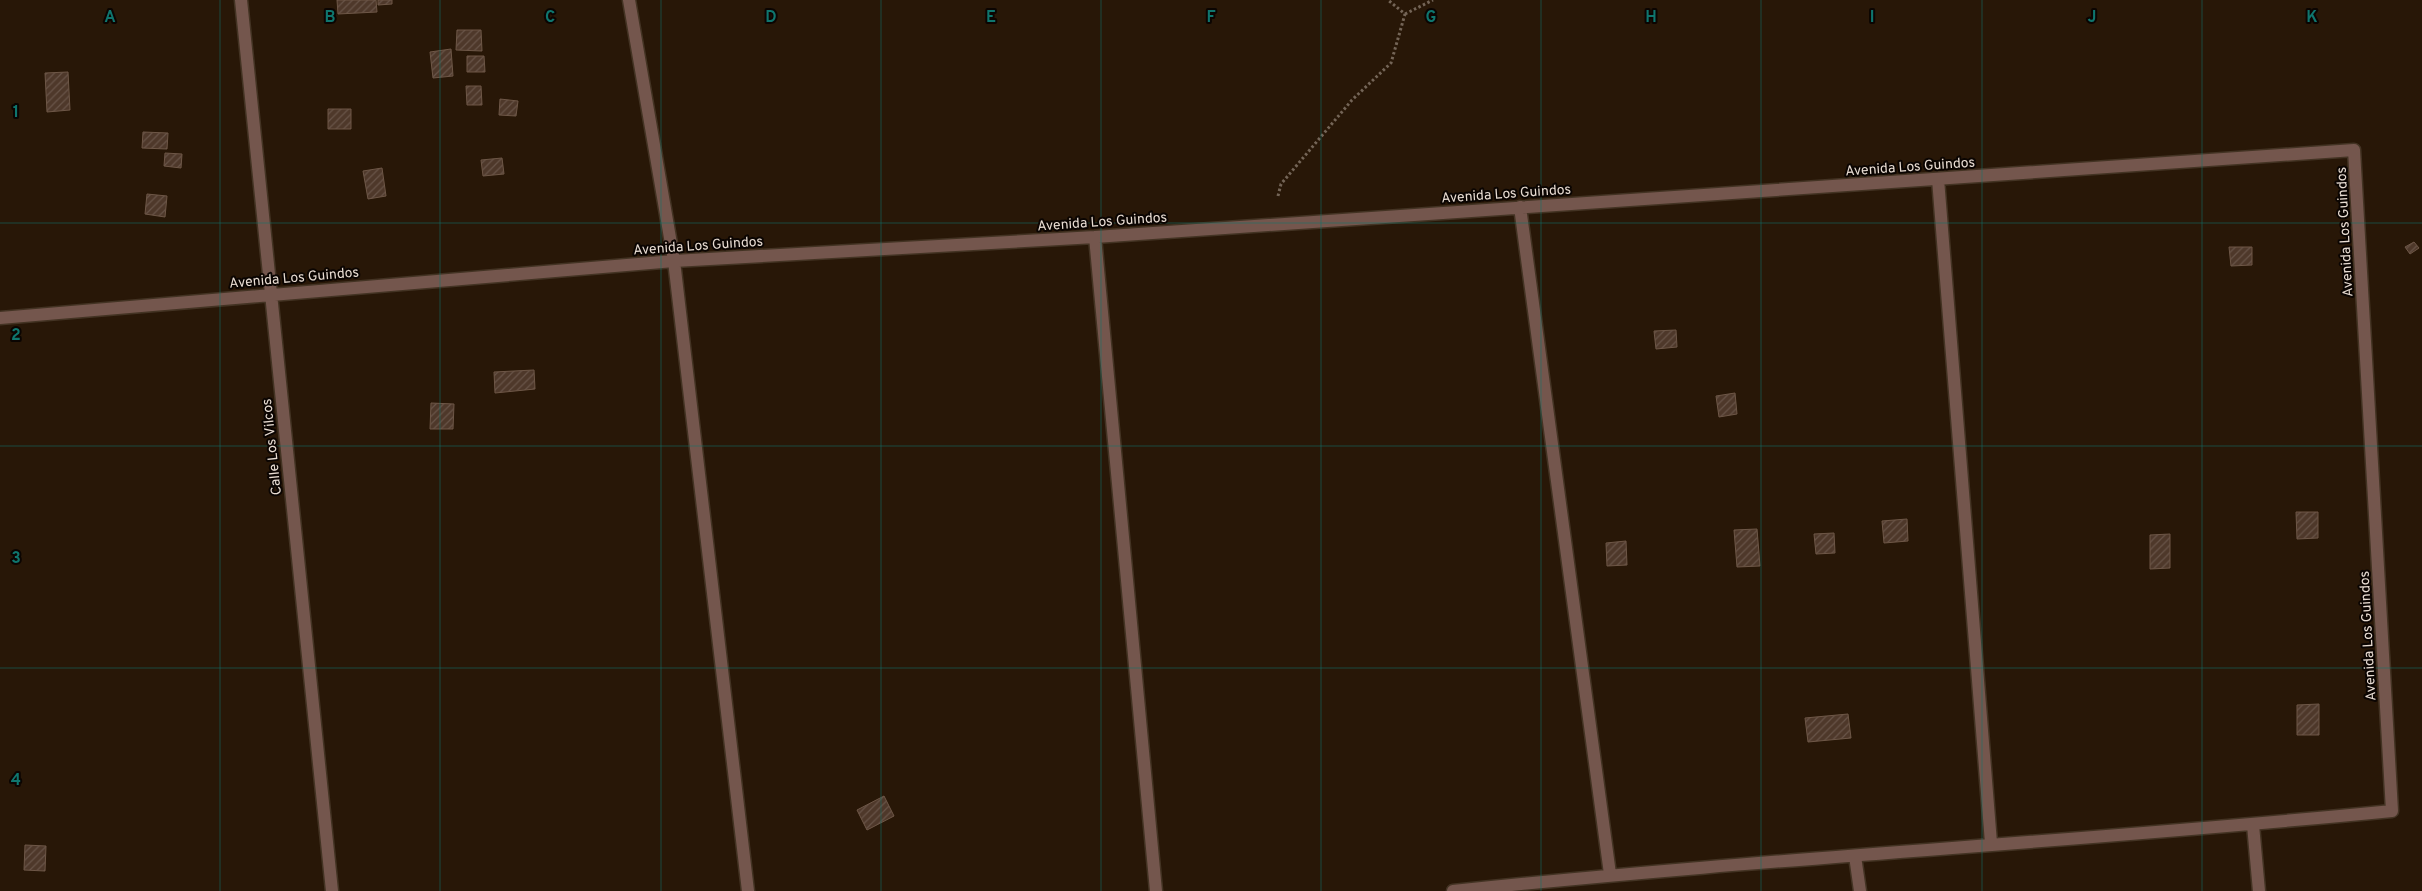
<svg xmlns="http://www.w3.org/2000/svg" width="2422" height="891" font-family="Overpass,sans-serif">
  <defs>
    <pattern id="building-hatch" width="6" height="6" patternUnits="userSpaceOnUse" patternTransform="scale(1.25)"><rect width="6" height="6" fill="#4e382a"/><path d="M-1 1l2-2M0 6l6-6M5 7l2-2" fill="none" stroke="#685448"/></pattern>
  </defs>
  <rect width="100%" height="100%" fill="#281707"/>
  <path fill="url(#building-hatch)" stroke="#6e5747" d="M337 0H376L377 12 338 14Z
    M378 0H392V4L378 5Z
    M457 30H481L482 51 456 50Z
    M451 49 453 76 433 78 430 52Z
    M467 56H484L485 72H467Z
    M68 72 70 110 47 112 45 73Z
    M466 86H481L482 105H467Z
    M500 99 518 101 516 116 499 115Z
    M328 109H351V129H328Z
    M143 132 168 133 167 149 142 148Z
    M165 153 182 154 181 168 164 166Z
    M502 158 504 174 483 176 481 160Z
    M382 168 386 196 368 199 363 171Z
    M147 194 167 196 165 217 145 214Z
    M2414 242 2419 248 2410 254 2405 247Z
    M2229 247H2252V265L2231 266Z
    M1676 330 1677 347 1656 349 1654 331Z
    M534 370 535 389 495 393 494 372Z
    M1735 393 1737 414 1719 417 1716 396Z
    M431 403 454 404 453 429H430Z
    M2296 512H2318V538L2297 539Z
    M1907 519 1908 541 1884 543 1882 521Z
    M1757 529 1760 566 1737 567 1734 530Z
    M1834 533 1835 553 1816 554 1814 534Z
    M2170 534V568L2150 569V535Z
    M1626 541 1627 565 1607 566 1606 543Z
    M2319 704V735H2297V705Z
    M1848 714 1851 738 1808 742 1805 718Z
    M884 796 894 816 867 830 857 810Z
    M25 845 46 846 45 871 24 870Z"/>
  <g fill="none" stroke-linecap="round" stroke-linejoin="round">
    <g stroke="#433323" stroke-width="15">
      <path id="minor" d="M241 0 332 891
        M629 0 674 261 748 891
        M1938 179 1991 843
        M1520 207 1610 874
        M1095 237 1156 891
        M0 318 674 261 1095 237 2354 150 2392 811C2079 842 1765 858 1453 891
        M2253 825 2259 891
        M1855 856 1860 891"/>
    </g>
    <path stroke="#746557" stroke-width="3" stroke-dasharray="2.5 2.5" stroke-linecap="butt" d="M1405 14 1433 0
      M1278 196 1281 184 1352 100 1391 63 1405 14 1388 0"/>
    <use href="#minor" stroke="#74564d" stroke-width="12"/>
  </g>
  <path fill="none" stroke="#0f766e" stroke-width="1" stroke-opacity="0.55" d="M220 0V891M440 0V891M661 0V891M881 0V891M1101 0V891M1321 0V891M1541 0V891M1761 0V891M1982 0V891M2202 0V891M0 223H2422M0 446H2422M0 668H2422"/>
  <g text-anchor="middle" stroke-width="4" stroke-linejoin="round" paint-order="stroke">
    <g font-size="14" fill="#e8dcd2" stroke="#0b0502">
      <text transform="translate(1910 166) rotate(-4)" y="5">Avenida Los Guindos</text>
      <text transform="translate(1506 193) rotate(-4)" y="5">Avenida Los Guindos</text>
      <text transform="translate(1102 221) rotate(-4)" y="5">Avenida Los Guindos</text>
      <text transform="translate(2344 232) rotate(-93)" y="5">Avenida Los Guindos</text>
      <text transform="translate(698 245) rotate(-4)" y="5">Avenida Los Guindos</text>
      <text transform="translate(294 277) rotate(-5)" y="5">Avenida Los Guindos</text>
      <text transform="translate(271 447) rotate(-96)" y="5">Calle Los Vilcos</text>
      <text transform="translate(2367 636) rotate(-93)" y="5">Avenida Los Guindos</text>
    </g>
  </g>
  <g font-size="16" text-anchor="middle" font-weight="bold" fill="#0f766e" stroke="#0b0502" stroke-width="4" stroke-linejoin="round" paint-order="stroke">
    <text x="110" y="22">A</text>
    <text x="330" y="22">B</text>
    <text x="550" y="22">C</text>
    <text x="771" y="22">D</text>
    <text x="991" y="22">E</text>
    <text x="1211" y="22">F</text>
    <text x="1431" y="22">G</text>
    <text x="1651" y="22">H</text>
    <text x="1872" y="22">I</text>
    <text x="2092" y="22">J</text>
    <text x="2312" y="22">K</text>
    <text x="16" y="117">1</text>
    <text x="16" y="340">2</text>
    <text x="16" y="563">3</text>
    <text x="16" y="785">4</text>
  </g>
</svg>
